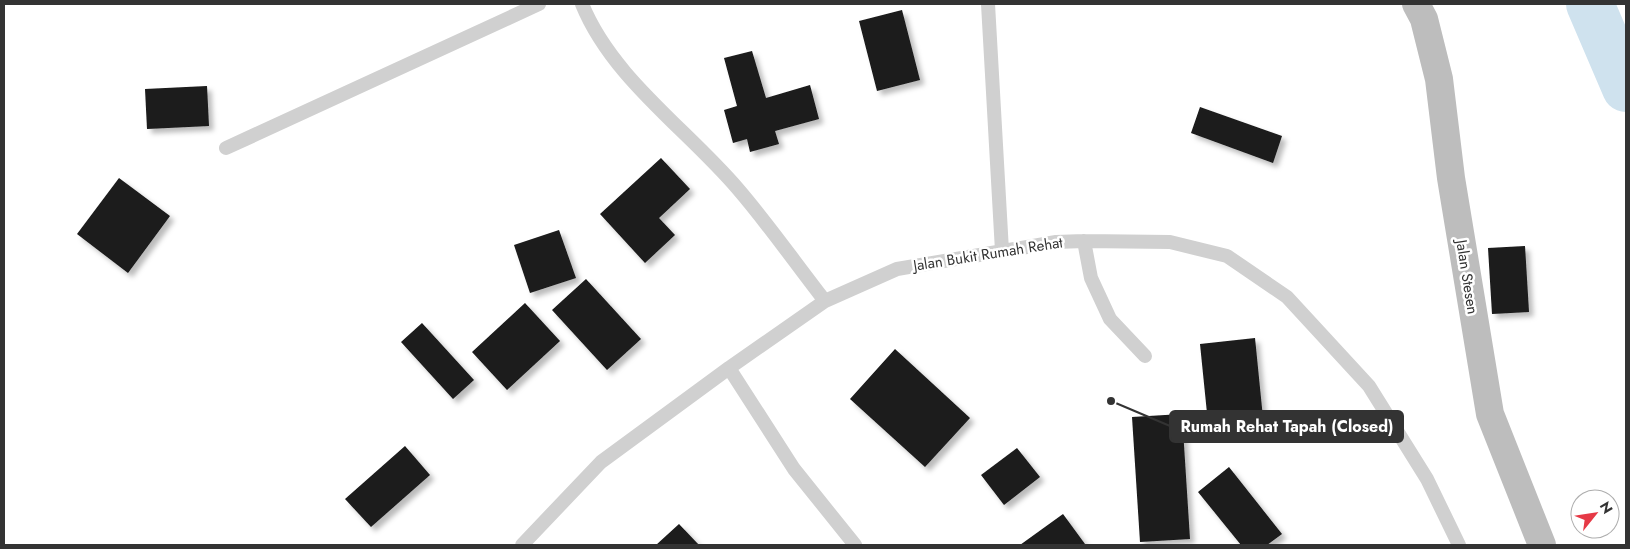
<svg xmlns="http://www.w3.org/2000/svg" width="1630" height="549" font-family="Jost,sans-serif">
  <defs>
    <filter id="shadow"><feDropShadow dx="4.5" dy="4.5" stdDeviation="2.5" flood-color="#0004"/></filter>
  </defs>
  <rect width="100%" height="100%" fill="#fff"/>
  <g fill="none" stroke-linecap="round" stroke-linejoin="round">
    <path stroke="#cfe2ee" stroke-width="48" d="M1590 4 1626 88"/>
  </g>
  <path fill="#1a1a1a" filter="url(#shadow)" d="M902 10 920 80 877 91 859 21Z
    M752 51 766 98 810 85 819 119 775 131 779 144 750 152 747 139 733 143 724 110 737 106 724 58Z
    M207 86 209 126 147 129 145 89Z
    M1200 107 1282 136 1273 163 1191 133Z
    M661 158 690 189 659 218 675 235 645 263 600 214Z
    M119 178 170 216 128 273 77 234Z
    M559 230 576 278 530 293 514 245Z
    M1525 246 1529 312 1492 314 1488 248Z
    M586 279 641 339 607 370 552 310Z
    M525 303 560 341 507 390 472 352Z
    M422 323 474 380 453 399 401 342Z
    M1255 338 1263 418 1208 423 1200 344Z
    M895 349 970 418 925 467 850 399Z
    M1182 414 1190 539 1140 542 1132 417Z
    M405 446 430 475 371 527 345 499Z
    M1017 448 1040 477 1004 505 981 475Z
    M1229 467 1282 534 1267 545H1241L1198 492Z
    M1063 514 1085 544 1083 545H1020Z
    M679 524 699 545H656Z"/>
  <g fill="none" stroke-linecap="round" stroke-linejoin="round">
    <path stroke="#d0d0d0" stroke-width="14" d="M582 4C612 78 687 129 738 189 769 225 796 264 825 301
      M988 4 1002 251
      M226 148 539 4
      M1084 241 1091 278 1110 319 1145 356
      M729 368 794 469 855 545
      M522 545 601 462 729 368 825 301 897 269 1056 242 1084 241 1170 242 1227 256 1287 297 1369 386 1427 479 1459 545"/>
    <path stroke="#bdbdbd" stroke-width="28" d="M1416 4 1424 19 1439 79 1451 178 1490 414 1542 545"/>
  </g>
  <g text-anchor="middle" stroke-width="5" stroke-linejoin="round" paint-order="stroke">
    <g font-size="15" fill="#333" stroke="#fff">
      <text transform="translate(988 254) rotate(-9)" y="5">Jalan Bukit Rumah Rehat</text>
      <text transform="translate(1467 277) rotate(81)" y="5">Jalan Stesen</text>
    </g>
  </g>
  <path fill="none" stroke="#333" stroke-width="2" d="M1111 401L1170 426"/>
  <circle fill="#333" stroke="#fff" stroke-width="2" cx="1111" cy="401" r="5"/>
  <rect fill="#333" stroke="#333" stroke-width="2" x="1170" y="411" width="233" height="31" rx="5"/>
  <g font-size="16" text-anchor="middle" font-weight="bold" fill="#fff">
    <text x="1287" y="432">Rumah Rehat Tapah (Closed)</text>
  </g>
  <rect width="1630" height="549" fill="none" stroke="#333333" stroke-width="10"/>
  <g transform="translate(1595 514) rotate(60)"><circle r="24" fill="#ffffff" stroke="#adadad"/>
  <path d="M0-4L9 19L0 12L-9 19Z" fill="#e63946"/>
  <text y="-8" font-size="14" font-weight="bold" text-anchor="middle" fill="#333333">N</text>
  </g>
</svg>
